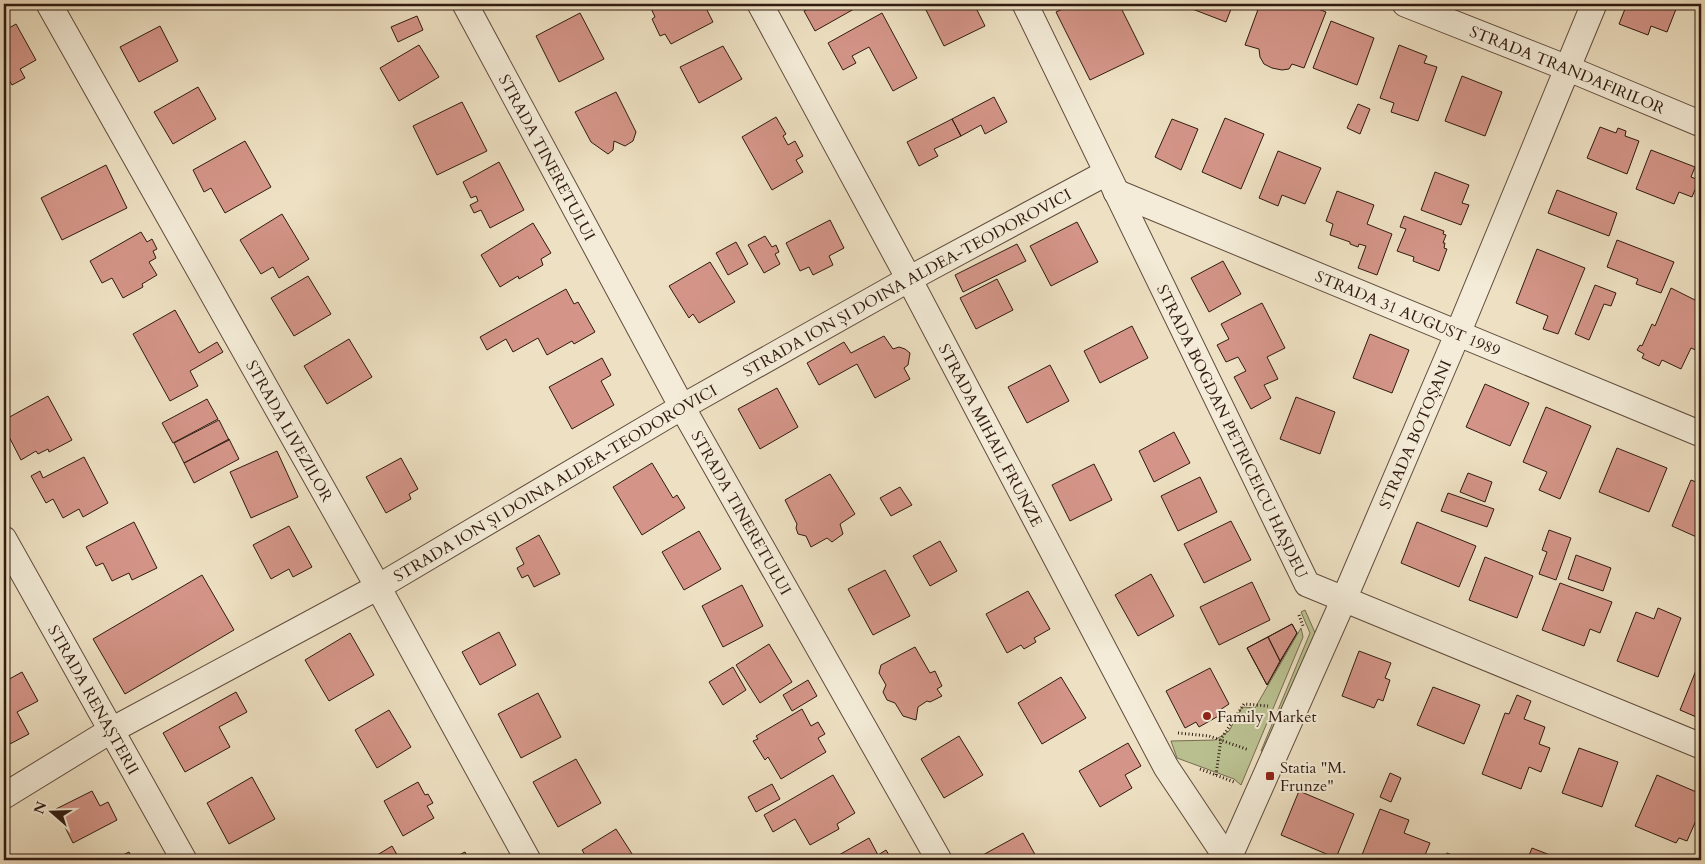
<svg xmlns="http://www.w3.org/2000/svg" width="1705" height="864" font-family="Cardo,serif">
  <rect width="100%" height="100%" fill="#eee1c3"/>
  <filter id="stains"><feTurbulence type="fractalNoise" baseFrequency=".004" numOctaves="4"/><feColorMatrix values="0 0 0 0 .2 0 0 0 0 .09 0 0 0 0 .02 0 0 0 .5 -.17"/></filter>
  <radialGradient id="worn" r=".72"><stop offset=".6" stop-color="#630" stop-opacity="0"/><stop offset="1" stop-color="#630" stop-opacity=".3"/></radialGradient>
  <path fill="#bbc292" stroke="#766e51" d="M1305 610 1316 635 1267 752 1261 751 1310 633 1301 612Z
    M1301 628 1303 637 1241 785 1234 779 1177 758 1171 741 1215 740 1229 731 1242 707 1255 708Z"/>
  <path fill="#d49588" stroke="#301b10" d="M649 4H704L713 22 671 44 665 34 660 36 652 19 655 17Z
    M807 4H851L854 9 815 31 804 11 810 8Z
    M923 4H974L985 26 944 46Z
    M1073 4H1119L1144 54 1090 80 1056 12Z
    M1182 4H1233L1226 22 1182 5Z
    M1260 4H1309L1308 5 1326 12 1304 68 1292 64 1289 69 1282 70 1272 68 1264 64 1260 57 1259 49 1245 45Z
    M1627 4H1678L1667 32 1651 26 1648 35 1619 24Z
    M580 13 604 59 559 82 536 36Z
    M882 13 917 78 893 91 869 47 852 56 856 63 843 70 828 43Z
    M417 16 423 30 398 42 391 27Z
    M1331 21 1374 38 1357 85 1313 68Z
    M16 24 36 60 20 69 25 78 12 85 7 77 4 79V31Z
    M160 26 178 61 139 82 120 47Z
    M419 45 439 77 399 101 380 68Z
    M1399 45 1427 56 1424 63 1437 67 1418 121 1391 112 1394 103 1380 98Z
    M723 46 742 79 699 103 680 67Z
    M1462 76 1502 92 1485 136 1445 121Z
    M198 87 216 119 173 144 154 112Z
    M616 92 636 132 633 141 625 146 614 141 613 150 608 154 591 142 575 112Z
    M994 97 1007 122 985 134 981 125 961 136 952 119Z
    M462 102 487 151 437 175 413 126Z
    M1358 104 1370 109 1360 134 1347 128Z
    M776 117 786 134 783 136 788 145 795 141 803 156 796 160 803 172 772 190 742 137Z
    M1225 118 1264 134 1241 189 1202 172Z
    M952 119 961 136 934 149 938 156 919 166 907 142Z
    M1172 119 1198 129 1181 170 1155 157Z
    M1600 127 1616 133 1618 128 1626 131 1625 136 1639 141 1627 174 1587 158Z
    M245 141 271 187 225 213 211 188 204 192 193 170Z
    M1651 150 1695 167 1691 177 1699 180 1692 197 1679 192 1674 204 1636 189Z
    M1278 151 1321 168 1305 204 1282 195 1278 206 1259 198Z
    M499 162 524 210 490 228 481 210 474 213 470 205 478 201 476 196 471 198 463 182Z
    M106 165 127 208 62 240 41 198Z
    M1435 172 1469 185 1462 203 1469 205 1461 225 1421 210Z
    M1557 190 1617 213 1609 236 1548 213Z
    M1337 191 1374 205 1367 224 1392 234 1377 275 1358 268 1366 246 1359 244 1358 247 1350 244V242L1330 235 1333 224 1326 221Z
    M282 214 309 259 279 278 273 267 261 274 240 240Z
    M1404 216 1444 231 1443 234 1446 235 1443 243H1445L1444 248 1447 249 1439 271 1413 261 1414 257 1397 251 1406 229 1400 227Z
    M830 220 844 248 829 256 833 265 813 275 809 267 800 271 786 243Z
    M1077 222 1098 262 1051 286 1030 246Z
    M533 223 551 253 541 259 543 265 519 279 518 276 500 287 481 255Z
    M141 232 147 242 152 239 157 249 153 251 156 258 149 262 157 275 142 284 143 287 123 298 112 278 102 283 90 261Z
    M765 236 772 247 776 245 779 252 775 254 780 264 764 273 748 245Z
    M1617 240 1674 262 1661 293 1636 284 1638 279 1607 267Z
    M736 242 748 264 728 275 716 253Z
    M1017 244 1026 261 963 292 955 275Z
    M1537 249 1585 268 1558 334 1543 329 1548 316 1516 303Z
    M1223 261 1241 294 1209 312 1191 278Z
    M710 262 735 302 699 323 693 314 689 318 669 286Z
    M308 276 331 314 294 336 271 298Z
    M997 279 1013 310 976 329 960 298Z
    M1595 285 1616 293 1611 306 1604 304 1589 340 1575 334Z
    M1671 288 1701 303V350L1700 352 1691 348 1681 369 1662 360 1659 366 1642 358 1644 354 1637 350 1640 345 1642 346 1652 324 1655 326Z
    M566 289 574 304 578 302 595 332 574 344 572 341 547 355 538 338 513 352 506 339 487 350 480 337Z
    M1262 303 1285 348 1267 357 1278 379 1264 385 1271 398 1251 409 1234 377 1246 371 1238 357 1226 362 1217 345 1229 339 1221 324Z
    M175 310 199 353 217 342 223 352 190 371 198 386 170 401 133 334Z
    M1132 326 1148 358 1100 383 1084 351Z
    M1370 334 1409 350 1392 393 1353 378Z
    M884 336 893 349 899 347 905 349 910 353 908 365 904 368 910 379 875 398 857 364 819 385 807 363 844 342 851 353Z
    M349 339 372 377 327 404 304 366Z
    M602 358 611 375 601 381 614 405 572 429 549 387Z
    M1050 365 1069 401 1027 423 1008 387Z
    M1485 384 1529 403 1510 446 1466 427Z
    M777 388 798 427 760 449 738 409Z
    M48 396 72 440 49 452 48 449 38 454 36 451 21 460 4 427V420Z
    M1296 397 1335 412 1320 454 1280 439Z
    M207 399 218 419 173 443 162 423Z
    M1546 407 1591 426 1560 499 1539 490 1547 472 1523 462Z
    M219 420 229 440 184 463 174 443Z
    M1174 432 1190 463 1154 482 1139 451Z
    M229 439 239 459 194 483 184 463Z
    M1617 448 1667 468 1649 512 1599 492Z
    M277 451 298 497 251 518 230 472Z
    M84 457 108 503 83 517 79 509 63 518 53 499 46 503 31 476 40 471 43 478Z
    M401 458 418 489 409 494 411 499 386 513 366 477Z
    M652 463 673 498 677 495 685 508 642 535 613 487Z
    M1094 464 1112 500 1070 521 1052 485Z
    M1468 473 1492 482 1485 502 1460 492Z
    M830 474 855 514 840 524 843 534 832 542 827 538 811 547 806 536 798 534 796 528 797 524 785 500Z
    M1200 477 1217 512 1178 531 1161 496Z
    M1691 480 1701 484V539L1672 526Z
    M900 487 912 505 891 516 880 498Z
    M1448 493 1494 509 1487 527 1441 511Z
    M1231 521 1251 560 1204 583 1184 544Z
    M134 522 157 568 132 580 129 573 112 581 103 563 96 566 86 547Z
    M1417 522 1476 546 1459 587 1401 563Z
    M289 526 312 567 293 577 289 569 271 579 253 545Z
    M1549 530 1571 538 1556 580 1539 574 1547 552 1542 550Z
    M699 531 721 569 684 590 662 552Z
    M539 535 560 574 534 587 528 575 522 578 517 568 524 564 516 548Z
    M940 541 957 571 930 586 913 556Z
    M1576 555 1611 568 1603 591 1568 579Z
    M1485 557 1533 576 1517 618 1469 600Z
    M885 570 910 616 873 635 848 589Z
    M1151 574 1174 616 1138 636 1115 595Z
    M202 575 234 630 125 694 93 639Z
    M1252 582 1270 620 1219 645 1200 607Z
    M1560 583 1612 602 1600 633 1590 629 1584 646 1542 630Z
    M742 585 763 626 723 647 702 606Z
    M1028 591 1050 629 1034 638 1036 642 1024 649 1021 645 1007 653 986 614Z
    M1658 608 1681 618 1658 677 1617 661 1636 612 1654 619Z
    M1292 624 1297 633 1267 685 1247 648Z
    M1292 624 1297 633 1280 661 1268 637Z
    M499 632 516 665 480 685 462 652Z
    M350 633 374 675 329 701 305 660Z
    M1268 637 1280 661 1267 685 1247 648Z
    M769 644 792 682 760 703 736 665Z
    M915 647 930 673 935 671 942 686 937 689 942 696 930 702 927 701 918 707 916 720 903 716 895 703 887 700 883 692 886 685 879 673 881 665Z
    M1359 651 1391 663 1385 678 1390 680 1383 701 1378 699 1374 708 1342 696Z
    M1701 658V719L1680 710Z
    M733 667 746 690 723 705 709 682Z
    M1210 668 1229 704 1220 710 1222 714 1199 727 1196 722 1185 728 1166 691Z
    M22 672 38 701 17 712 29 734 8 745 4 737V682Z
    M1061 677 1086 718 1042 744 1018 703Z
    M808 680 817 696 792 711 783 695Z
    M1433 687 1480 705 1464 744 1417 725Z
    M236 692 247 712 219 727 230 747 185 772 163 733Z
    M538 693 561 737 521 758 498 714Z
    M1517 695 1531 701 1524 719 1545 727 1539 744 1550 748 1541 772 1529 767 1521 789 1482 774 1505 713 1509 714Z
    M802 709 811 726 818 722 825 734 818 738 826 752 781 779 768 757 765 760 753 741 758 739 756 736Z
    M389 710 411 747 377 768 355 730Z
    M959 736 983 775 944 798 921 759Z
    M1128 743 1141 766 1125 775 1132 788 1100 807 1079 771Z
    M1579 748 1618 762 1602 807 1562 793Z
    M576 759 601 803 558 827 533 782Z
    M1390 773 1401 778 1391 802 1380 797Z
    M833 775 855 813 837 824 839 829 810 845 795 819 773 832 764 815Z
    M1657 775 1701 794V809L1687 841 1679 838 1676 843 1635 826Z
    M252 777 275 819 229 844 207 803Z
    M418 782 425 795 428 794 433 803 427 806 434 818 403 836 384 801Z
    M772 784 780 799 756 812 748 797Z
    M92 791 100 806 108 802 117 820 73 843 56 809Z
    M1299 791 1354 814 1336 858 1281 835Z
    M1380 809 1409 820 1404 833 1430 843 1423 860H1360Z
    M616 829 636 860H588L582 850Z
    M1023 833 1038 860H983L981 856Z
    M869 838 878 855 886 850 892 860H830Z
    M392 846 400 860H369Z
    M1532 848 1550 855 1548 860H1527Z
    M129 852 133 860H113Z
    M465 852 469 860H449Z
    M1447 853 1464 860H1444Z"/>
  <g fill="none" stroke-linecap="round" stroke-linejoin="round">
    <g stroke="#604c3d" stroke-width="27">
      <g id="street">
        <path id="s1" d="M49 4 378 587 528 860"/>
        <path id="s2" d="M465 4 682 407 939 860"/>
        <path id="s3" d="M760 4 909 279 1166 767 1228 860"/>
        <path id="s4" d="M1025 4 1307 584 1701 746"/>
        <path id="s5" d="M1405 4 1567 68 1701 124"/>
        <path id="s6" d="M1116 192 1701 434"/>
        <path id="s7" d="M4 539 184 860"/>
        <path id="s8" d="M4 796 110 731 378 587 682 407 909 279 1106 173"/>
        <path id="s9" d="M1228 860 1344 599 1458 333 1594 4"/>
      </g>
    </g>
    <path stroke="#301b10" stroke-width="3" stroke-dasharray="1 2.5" stroke-linecap="butt" d="M1299 615 1303 626
      M1178 733 1209 736 1249 750
      M1200 769 1234 782
      M1216 775 1221 739 1244 704 1268 706"/>
    <use href="#street" stroke="#f4ecd8" stroke-width="25"/>
  </g>
  <g fill="#8f2418" stroke="#f4ecd8" stroke-width="2">
    <circle cx="1207" cy="716" r="5"/>
    <rect x="1265" y="771" width="10" height="10" rx="2.5"/>
  </g>
  <g text-anchor="middle" stroke-width="4" stroke-linejoin="round" paint-order="stroke">
    <g font-size="16" fill="#301b10" stroke="#f4ecd8">
      <text dy="6" stroke="none"><textPath href="#s5" startOffset="175">STRADA TRANDAFIRILOR</textPath></text>
      <text dy="6" stroke="none"><textPath href="#s2" startOffset="174">STRADA TINERETULUI</textPath></text>
      <text dy="6" stroke="none"><textPath href="#s8" startOffset="1039">STRADA ION ȘI DOINA ALDEA-TEODOROVICI</textPath></text>
      <text dy="6" stroke="none"><textPath href="#s6" startOffset="316">STRADA 31 AUGUST 1989</textPath></text>
      <text dy="6" stroke="none"><textPath href="#s1" startOffset="490">STRADA LIVEZILOR</textPath></text>
      <text dy="6" stroke="none"><textPath href="#s4" startOffset="475">STRADA BOGDAN PETRICEICU HAȘDEU</textPath></text>
      <text dy="6" stroke="none"><textPath href="#s3" startOffset="489">STRADA MIHAIL FRUNZE</textPath></text>
      <text dy="6" stroke="none"><textPath href="#s9" startOffset="465">STRADA BOTOȘANI</textPath></text>
      <text dy="6" stroke="none"><textPath href="#s8" startOffset="634">STRADA ION ȘI DOINA ALDEA-TEODOROVICI</textPath></text>
      <text dy="6" stroke="none"><textPath href="#s2" startOffset="579">STRADA TINERETULUI</textPath></text>
      <text dy="6" stroke="none"><textPath href="#s7" startOffset="184">STRADA RENAȘTERII</textPath></text>
    </g>
    <g font-size="16" fill="#301b10" stroke="#f4ecd8" text-anchor="start">
      <text x="1217" y="722">Family Market</text>
      <text x="1280" y="773">Statia "M.<tspan x="1280" dy="18">Frunze"</tspan></text>
    </g>
  </g>
  <rect width="1705" height="864" fill="none" stroke="#eee1c3" stroke-width="20"/>
  <rect x="5" y="5" width="1695" height="854" fill="none" stroke="#301b10" stroke-width="2.5"/>
  <rect x="10" y="10" width="1685" height="844" fill="none" stroke="#301b10"/>
  <g transform="translate(52 812) rotate(290)" stroke="#f4ecd8" stroke-width="4" paint-order="stroke">
  <path d="M0-4L9 19L0 12L-9 19Z" fill="#301b10"/>
  <text y="-8" font-size="14" font-weight="bold" text-anchor="middle" fill="#301b10">N</text>
  </g>
  <rect width="100%" height="100%" filter="url(#stains)"/>
  <rect width="100%" height="100%" fill="url(#worn)"/>
</svg>
